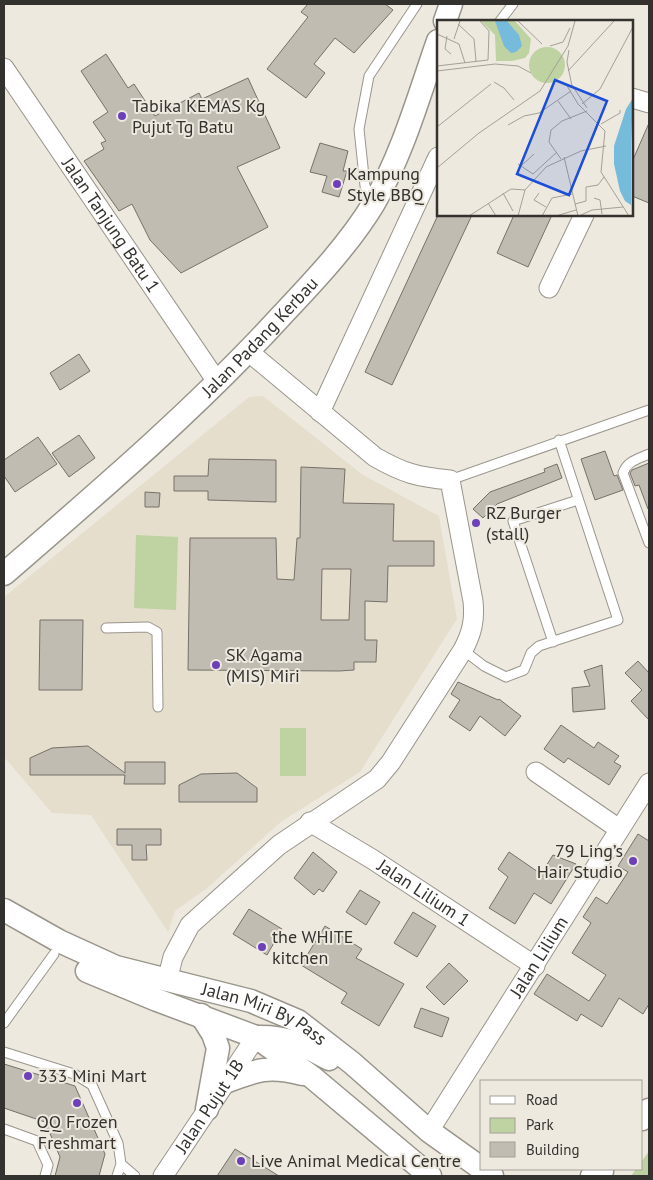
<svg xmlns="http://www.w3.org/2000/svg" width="653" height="1180" font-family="'PT Sans',sans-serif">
  <rect width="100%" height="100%" fill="#eee9df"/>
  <path fill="#e5decd" d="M263 396 363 475 439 516 457 619 360 772 282 821 206 889 175 911 168 932 91 815 52 813 4 757V597L249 397Z"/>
  <path fill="#bfd2a1" d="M136 535 178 537 176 610 134 608Z
    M280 728H306V776H280Z
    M649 1151V1176H631L636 1169H642V1161Z"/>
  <path fill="#c1bcb2" stroke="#757168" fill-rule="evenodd" d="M308 4H385L393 10 354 53 335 38 314 64 325 73 306 98 267 69 308 17 301 12Z
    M106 54 128 88 134 84 155 116 199 93 202 99 248 78 280 148 237 167 268 227 181 273 150 240 132 204 119 211 84 161 104 149 101 143 106 141 93 122 108 112 81 71Z
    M649 123V203L632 196V162Z
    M320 143 348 151 343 171H347L339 197 322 192 327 176 310 172Z
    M438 215H472L392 385 365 372Z
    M514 215H552L528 267 497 253Z
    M79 354 90 371 60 390 50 373Z
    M79 435 95 458 69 477 52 453Z
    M38 437 57 464 15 492 4 476V460Z
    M605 451 614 476 617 475 623 490 595 500 581 459Z
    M209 459 276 460V502L208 500V491H174V476H208Z
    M649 463V508L648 509 639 485 635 486 630 473 632 470Z
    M557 464 562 478 497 504 483 518 473 509 490 492 545 472 544 469Z
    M301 467 345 469 343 503 394 504 393 541H434V566H388L387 602 365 601V640H377L376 662H354V670L339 671 188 670 190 538H276L277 579 294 580 297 538H300ZM322 569H351L349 620H321Z
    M145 492 160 493 159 507H145Z
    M40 620H83L82 690H39Z
    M638 661 649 673V720L631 701 642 690 625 673Z
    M602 665 605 709 573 712 572 688 590 686 584 671Z
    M458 682 498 700 499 699 521 716 505 736 480 716 470 731 449 717 460 700 451 694Z
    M561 725 594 748 598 742 619 756 614 762 621 766 609 785 568 758 564 763 544 749Z
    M88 746 125 773V762H165V784H124L125 775H30V758L52 748Z
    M237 773 257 788V802H179V785L201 774Z
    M117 829H161V845H146L147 860H132V845H117Z
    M638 834 649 841V1004L643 1014 619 998 602 1027 581 1014 577 1021 534 994 547 974 589 1001 606 975 572 953 591 923 583 917 596 897 607 904 628 872 618 866Z
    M313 852 337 872 323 892 319 889 314 895 294 878Z
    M509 852 541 874 553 855 576 864 551 904 534 893 515 924 489 908 508 877 498 869Z
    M360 890 380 902 366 925 346 912Z
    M249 909 282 929 267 955 233 934Z
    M413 912 436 926 417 957 394 943Z
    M325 926 362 949 356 958 404 984 379 1026 341 1003 347 993 301 965Z
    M449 963 468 981 444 1005 426 987Z
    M421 1008 449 1018 442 1037 414 1027Z
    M4 1064 75 1086 105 1154 99 1176H55L60 1157 45 1122 4 1108Z
    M235 1149 279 1176H217Z"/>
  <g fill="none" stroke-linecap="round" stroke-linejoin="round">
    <g stroke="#99958b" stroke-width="11">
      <path id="service" d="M500 21 513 4
        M372 201 365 186 359 129 369 76 417 4
        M649 454C638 459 627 461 623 473L649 543
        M450 480 649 410
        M106 628 148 627 157 632 158 707
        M553 642 513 521 578 500
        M463 650 484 666 506 677 524 670 531 653 539 646 618 620 559 440
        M4 1023 54 954
        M4 1052 74 1074 92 1085 118 1143 121 1164 117 1176
        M4 1129 37 1141 48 1165 45 1176
        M121 1164 135 1176"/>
    </g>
    <g stroke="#99958b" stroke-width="21">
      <g id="minor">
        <path id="s1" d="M4 68 218 383"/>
        <path d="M632 98 649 103"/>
        <path d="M549 288 584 215"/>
        <path d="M320 412 438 157"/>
        <path d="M536 772 619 829"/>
        <path id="s2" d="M310 822 372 859 535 966"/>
        <path d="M167 981 173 957 190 925 279 845 377 779 391 762 463 650C472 633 475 620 473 601L450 480C417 477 403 473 375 457L249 352"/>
        <path id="s3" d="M429 1131 649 783"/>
        <path id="s4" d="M163 1176 256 1037"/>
      </g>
    </g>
    <g stroke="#99958b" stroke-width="25">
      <g id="tertiary">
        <path d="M445 21 451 4"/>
        <path id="s5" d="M4 574C100 491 197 408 283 314 315 280 350 243 374 203 403 153 419 95 438 41"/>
        <path id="s6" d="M4 910 59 941 116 967 251 1001 298 1021 352 1063 429 1131 492 1176"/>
        <path d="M87 971 157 1000 256 1037 312 1077 430 1176"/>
        <path d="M201 1015 213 1034 218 1048 207 1109"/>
        <path d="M256 1037C287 1036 302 1044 329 1059"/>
        <path d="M225 1082C256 1070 269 1065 302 1074"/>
        <path d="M642 1119 649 1110"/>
        <path d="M592 1176 602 1171"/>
      </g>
    </g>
    <use href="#service" stroke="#fff" stroke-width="9"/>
    <use href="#minor" stroke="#fff" stroke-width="19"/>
    <use href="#tertiary" stroke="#fff" stroke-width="22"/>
  </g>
  <g fill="#6c40b8" stroke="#eee9df" stroke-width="2">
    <circle cx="122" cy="116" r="5"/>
    <circle cx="337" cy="184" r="5"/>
    <circle cx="476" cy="523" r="5"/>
    <circle cx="216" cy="665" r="5"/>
    <circle cx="633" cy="861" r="5"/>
    <circle cx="262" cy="947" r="5"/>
    <circle cx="28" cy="1076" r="5"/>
    <circle cx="77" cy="1103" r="5"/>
    <circle cx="241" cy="1161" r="5"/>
  </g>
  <g text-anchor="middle" stroke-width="4" stroke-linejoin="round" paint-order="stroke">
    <g font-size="18" fill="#34322e" stroke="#eee9df" text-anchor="start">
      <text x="132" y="112">Tabika KEMAS Kg<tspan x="132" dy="21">Pujut Tg Batu</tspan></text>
      <text x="347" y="180">Kampung<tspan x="347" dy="21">Style BBQ</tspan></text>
      <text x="486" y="519">RZ Burger<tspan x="486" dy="21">(stall)</tspan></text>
      <text x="226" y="661">SK Agama<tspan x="226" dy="21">(MIS) Miri</tspan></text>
      <text x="623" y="857" text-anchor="end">79 Ling’s<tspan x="623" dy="21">Hair Studio</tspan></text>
      <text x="272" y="943">the WHITE<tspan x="272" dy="21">kitchen</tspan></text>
      <text x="38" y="1082">333 Mini Mart</text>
      <text x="77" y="1128" text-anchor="middle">QQ Frozen<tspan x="77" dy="21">Freshmart</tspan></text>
      <text x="251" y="1167">Live Animal Medical Centre</text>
    </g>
    <g font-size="18" fill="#34322e" stroke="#eee9df">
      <text dy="6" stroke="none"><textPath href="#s1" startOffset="190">Jalan Tanjung Batu 1</textPath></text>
      <text dy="6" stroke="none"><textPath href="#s5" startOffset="349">Jalan Padang Kerbau</textPath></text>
      <text dy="6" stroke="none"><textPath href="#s2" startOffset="134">Jalan Lilium 1</textPath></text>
      <text dy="6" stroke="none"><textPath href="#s3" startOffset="206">Jalan Lilium</textPath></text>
      <text dy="6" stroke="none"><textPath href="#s6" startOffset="282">Jalan Miri By Pass</textPath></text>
      <text dy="6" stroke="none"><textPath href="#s4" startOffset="84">Jalan Pujut 1B</textPath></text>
    </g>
  </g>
  <g transform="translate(437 20)">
    <rect width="196" height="196" fill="#eee9df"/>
    <path d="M44 1H78L94 19 92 33 88 38 75 41H59L58 15ZM92 45a18 18 0 1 1 36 0a18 18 0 1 1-36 0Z" fill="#bfd2a1"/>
    <path d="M58 1H70L82 15 85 26 79 32 74 33 67 26ZM196 78 194 124V185L188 181 183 171 177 144V126L189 89Z" fill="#76badc"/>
    <path fill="none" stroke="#a4a098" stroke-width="1" d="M81 1 105 24M21 4 37 19 39 41M0 14 22 24 28 43M10 16 8 29 14 34M17 19 23 1M113 26 126 22 133 8M132 30 130 42 135 66M0 46 51 40 52 11 43 1M0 51 58 44 81 46 94 53M131 51 177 1M57 62 67 68 77 80M122 62 129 64 141 84 168 111 164 152 192 196M135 65 150 88M121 81 134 99M145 84 163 69 197 5M164 104 183 93V90M71 105 87 96 102 93 134 71M0 107 54 64M127 137 141 196M124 139 112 122 114 110 125 101 150 91M81 144 96 154 120 132M84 146 97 134M0 148 42 113 103 71 131 26 138 1M149 167 161 165 167 157M66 173 76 191M102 173 97 180 109 187M157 178 163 180 165 194M51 183 59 196M138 184 149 181V167M32 196 74 169 88 170M81 196 88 170 109 147 144 131 169 126M105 196 115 178 135 174M119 196 139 190M142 196 155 190 186 187"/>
    <path fill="#1d4ed8" fill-opacity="0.15" stroke="#1d4ed8" stroke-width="2.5" d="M118 60 170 81 132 175 80 154Z"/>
    <rect width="196" height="196" fill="none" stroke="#34322e" stroke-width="2.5"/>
  </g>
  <rect width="653" height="1180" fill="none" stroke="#34322e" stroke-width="10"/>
  <rect x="480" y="1080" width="162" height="90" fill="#eee9df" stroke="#a4a098"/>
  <rect x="490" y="1096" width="25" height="8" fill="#ffffff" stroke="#a4a098"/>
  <text x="526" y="1105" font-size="15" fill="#34322e">Road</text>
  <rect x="490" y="1118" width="25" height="15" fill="#bfd2a1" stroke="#a4a098"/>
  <text x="526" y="1130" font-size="15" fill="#34322e">Park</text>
  <rect x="490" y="1142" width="25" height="15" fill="#c1bcb2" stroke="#a4a098"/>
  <text x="526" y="1155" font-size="15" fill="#34322e">Building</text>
</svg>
